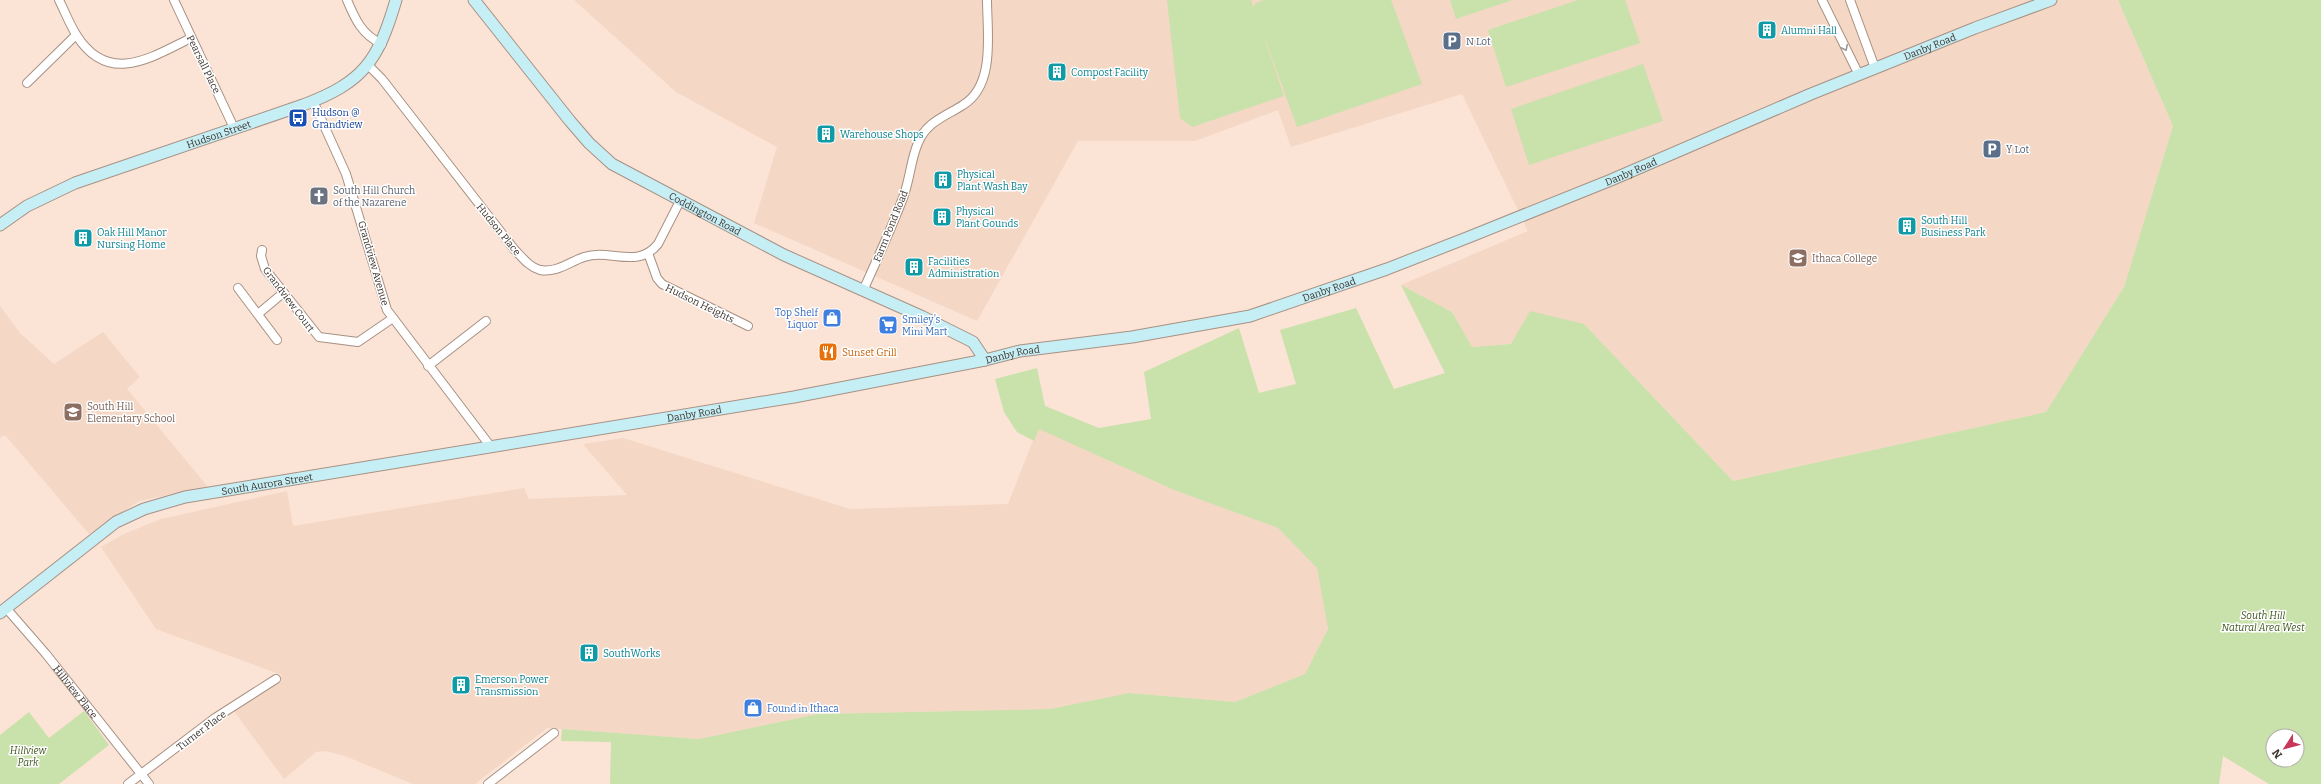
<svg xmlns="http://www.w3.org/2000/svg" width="2321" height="784" font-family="Bitter,serif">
  <rect width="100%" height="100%" fill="#fbe4d5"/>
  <path fill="#f4d7c4" d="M574 0H2118L2173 126 2124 287 2046 412 1733 481 1584 324 1511 344 1472 347 1452 312 1401 285 1528 231 1462 94 1291 147 1278 110 1195 141H1078L977 321 754 223 777 147 676 92Z
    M0 306 20 333 54 364 103 332 140 377 127 389 208 487 139 501 89 534 5 435 0 438Z
    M1038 428 1174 490 1278 528 1317 568 1328 629 1305 674 1235 702 1129 693 1050 709 818 714 699 739 547 728 475 784H413L345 756 325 751 316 752 284 779 234 711 282 675 156 629 101 547 124 534 161 519 287 491 293 526 524 488 529 499 627 495 583 444 623 438 850 509 1008 504Z"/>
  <path fill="#c9e1aa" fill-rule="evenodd" d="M1167 0H1251L1253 7 1256 3 1264 0H1391L1422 84 1297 127 1258 19 1284 96 1192 127 1180 118Z
    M1450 0H1513L1456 19Z
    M1578 0H1625L1640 43 1506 87 1488 30Z
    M2118 0H2321V784H2269L2223 756 2219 784H610L611 742 561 741 562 729 699 739 818 714 1050 709 1129 693 1235 702 1305 674 1328 629 1317 568 1278 528 1174 490 1039 429 1034 441 1017 432 1004 412 995 379 1037 368 1045 406 1099 428 1151 419 1144 372 1239 328 1259 393 1296 384 1280 330 1356 308 1394 389 1445 373 1401 285 1452 312 1472 347 1511 344 1530 311 1584 324 1733 481 2046 412 2124 287 2173 126ZM2273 736H2297V760H2273Z
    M1643 64 1663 121 1529 165 1511 109Z
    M84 711 109 745 59 784H0V735L29 712 49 738Z"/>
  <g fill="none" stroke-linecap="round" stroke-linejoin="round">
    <g stroke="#a79184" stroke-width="10">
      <g id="street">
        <path d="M59 0C65 12 70 25 77 36 109 86 152 57 191 38"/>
        <path d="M174 0 234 128"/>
        <path d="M347 0C355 19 362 35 382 44"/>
        <path d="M1822 0 1859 75"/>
        <path d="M1850 0 1875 68"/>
        <path d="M368 65 382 79 514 249C522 257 529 267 540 270 557 273 569 262 584 257 610 248 637 270 658 244L680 201"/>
        <path d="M27 83 76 35"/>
        <path d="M313 101 346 174 387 310 491 447"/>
        <path d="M262 250 261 256 265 269 319 337 358 342 393 318"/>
        <path d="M648 253 657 278 662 284 748 326"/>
        <path d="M238 288 277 340"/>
        <path d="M863 291C877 259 892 228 904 195 910 178 911 159 918 143 926 122 946 116 963 105 996 85 987 32 987 0"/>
        <path d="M258 314 283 293"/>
        <path d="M428 366 486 321"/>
        <path id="s1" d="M6 608 46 654 149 784"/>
        <path d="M128 784 215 718 276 679"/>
        <path d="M488 784 554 733"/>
      </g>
    </g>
    <g stroke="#a79184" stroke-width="13">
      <g id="secondary">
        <path id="s2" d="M474 0 570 121 589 143 612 164 784 255 923 317 973 342 985 360"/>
        <path id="s3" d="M0 225 27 206 75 183 303 105C364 82 378 61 396 0"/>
        <path id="s4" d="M0 613 116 522 144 509 185 497 794 397 985 360 1020 351 1132 337 1250 316 1387 269 1469 237 1611 180 1811 94 1975 28 2051 0"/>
      </g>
    </g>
    <use href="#street" stroke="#fff" stroke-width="8"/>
    <use href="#secondary" stroke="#c6eef5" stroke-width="11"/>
  </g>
  <defs><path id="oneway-chevron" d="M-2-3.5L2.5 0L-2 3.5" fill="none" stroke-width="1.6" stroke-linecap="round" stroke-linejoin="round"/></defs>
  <use stroke="#9e9996" href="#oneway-chevron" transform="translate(1845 48) rotate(63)"/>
  <defs>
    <g id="building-square" transform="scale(1)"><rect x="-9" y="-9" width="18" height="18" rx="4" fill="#0f9aa8" stroke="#fff"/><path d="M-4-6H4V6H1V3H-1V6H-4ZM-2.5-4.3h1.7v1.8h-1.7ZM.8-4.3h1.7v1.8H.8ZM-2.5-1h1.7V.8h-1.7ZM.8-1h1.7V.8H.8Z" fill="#fff"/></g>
    <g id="parking-square" transform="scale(1)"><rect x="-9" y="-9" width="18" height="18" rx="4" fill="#5c6f8a" stroke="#fff"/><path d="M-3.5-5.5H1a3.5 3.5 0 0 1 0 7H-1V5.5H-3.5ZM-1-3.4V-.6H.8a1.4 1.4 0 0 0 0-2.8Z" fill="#fff"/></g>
    <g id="bus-square" transform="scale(1)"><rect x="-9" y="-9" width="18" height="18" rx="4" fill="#1a4fb4" stroke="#fff"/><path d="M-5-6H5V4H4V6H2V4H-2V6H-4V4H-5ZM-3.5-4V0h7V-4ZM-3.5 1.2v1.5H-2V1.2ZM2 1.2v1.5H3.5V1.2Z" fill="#fff"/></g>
    <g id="church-square" transform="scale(1)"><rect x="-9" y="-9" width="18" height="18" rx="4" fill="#6b7280" stroke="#fff"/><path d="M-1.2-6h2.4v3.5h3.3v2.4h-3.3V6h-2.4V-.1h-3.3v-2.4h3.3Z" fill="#fff"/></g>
    <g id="university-square" transform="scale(1)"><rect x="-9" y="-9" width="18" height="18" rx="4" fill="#8d6e63" stroke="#fff"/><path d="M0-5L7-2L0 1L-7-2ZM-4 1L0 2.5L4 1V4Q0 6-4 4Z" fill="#fff"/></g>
    <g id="shop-square" transform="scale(1)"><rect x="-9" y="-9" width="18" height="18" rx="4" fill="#3f7fe0" stroke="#fff"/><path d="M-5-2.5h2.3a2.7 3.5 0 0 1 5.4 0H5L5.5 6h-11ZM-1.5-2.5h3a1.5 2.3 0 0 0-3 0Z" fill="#fff"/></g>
    <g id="supermarket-square" transform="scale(1)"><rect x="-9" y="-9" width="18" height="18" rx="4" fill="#3f7fe0" stroke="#fff"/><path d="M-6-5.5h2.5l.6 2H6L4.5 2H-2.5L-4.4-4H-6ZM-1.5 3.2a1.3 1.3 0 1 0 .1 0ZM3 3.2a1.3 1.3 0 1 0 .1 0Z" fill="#fff"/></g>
    <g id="restaurant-square" transform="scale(1)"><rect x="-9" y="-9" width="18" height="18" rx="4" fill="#e8710a" stroke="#fff"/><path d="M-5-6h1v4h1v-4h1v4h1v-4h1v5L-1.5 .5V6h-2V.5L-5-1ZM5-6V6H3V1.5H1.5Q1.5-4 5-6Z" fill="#fff"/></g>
    <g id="school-square" transform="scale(1)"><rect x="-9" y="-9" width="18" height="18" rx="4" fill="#8d6e63" stroke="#fff"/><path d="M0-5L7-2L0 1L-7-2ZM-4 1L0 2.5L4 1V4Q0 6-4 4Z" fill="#fff"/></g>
  </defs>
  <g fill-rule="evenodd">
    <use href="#building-square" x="1767" y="30"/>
    <use href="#parking-square" x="1452" y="41"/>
    <use href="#building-square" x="1057" y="72"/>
    <use href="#bus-square" x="298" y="118"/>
    <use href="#building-square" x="826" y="134"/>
    <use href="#parking-square" x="1992" y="149"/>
    <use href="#building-square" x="943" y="180"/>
    <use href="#church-square" x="319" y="196"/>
    <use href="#building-square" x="942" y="217"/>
    <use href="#building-square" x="1907" y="226"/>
    <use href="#building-square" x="83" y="238"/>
    <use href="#university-square" x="1798" y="258"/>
    <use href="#building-square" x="914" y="267"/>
    <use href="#shop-square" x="832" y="318"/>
    <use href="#supermarket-square" x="888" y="325"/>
    <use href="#restaurant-square" x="828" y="352"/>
    <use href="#school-square" x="73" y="412"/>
    <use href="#building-square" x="589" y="653"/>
    <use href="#building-square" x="461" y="685"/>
    <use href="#shop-square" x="753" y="708"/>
  </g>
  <g text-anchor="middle" stroke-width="3" stroke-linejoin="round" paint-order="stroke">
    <g font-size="10" fill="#0d838f" stroke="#fff" text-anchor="start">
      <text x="1781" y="34">Alumni Hall</text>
      <text x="1071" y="76">Compost Facility</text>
      <text x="840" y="138">Warehouse Shops</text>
      <text x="957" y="178">Physical<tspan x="957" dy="12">Plant Wash Bay</tspan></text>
      <text x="956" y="215">Physical<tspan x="956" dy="12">Plant Gounds</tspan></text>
      <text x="1921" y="224">South Hill<tspan x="1921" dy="12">Business Park</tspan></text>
      <text x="97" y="236">Oak Hill Manor<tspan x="97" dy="12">Nursing Home</tspan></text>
      <text x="928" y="265">Facilities<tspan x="928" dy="12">Administration</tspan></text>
      <text x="603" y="657">SouthWorks</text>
      <text x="475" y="683">Emerson Power<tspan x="475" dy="12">Transmission</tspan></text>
    </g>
    <g font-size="10" fill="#4e5e75" stroke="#fff" text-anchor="start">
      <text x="1466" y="45">N Lot</text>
      <text x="2006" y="153">Y Lot</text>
    </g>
    <g font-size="10" fill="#3c332d" stroke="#fff">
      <text dy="4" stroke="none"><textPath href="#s4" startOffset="2033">Danby Road</textPath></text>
      <text transform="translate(204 64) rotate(64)" y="4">Pearsall Place</text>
      <text dy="4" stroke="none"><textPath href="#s3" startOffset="238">Hudson Street</textPath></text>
      <text dy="4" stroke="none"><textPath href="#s4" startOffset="1709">Danby Road</textPath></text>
      <text dy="4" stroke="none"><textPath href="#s2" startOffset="320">Coddington Road</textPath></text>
      <text transform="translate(890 226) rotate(-68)" y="4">Farm Pond Road</text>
      <text transform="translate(499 229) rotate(51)" y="4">Hudson Place</text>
      <text transform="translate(374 263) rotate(74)" y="4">Grandview Avenue</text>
      <text dy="4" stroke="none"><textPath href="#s4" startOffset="1385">Danby Road</textPath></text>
      <text transform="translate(289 299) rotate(53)" y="4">Grandview Court</text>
      <text transform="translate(700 303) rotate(26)" y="4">Hudson Heights</text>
      <text dy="4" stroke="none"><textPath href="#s4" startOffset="1061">Danby Road</textPath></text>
      <text dy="4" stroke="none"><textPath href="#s4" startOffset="737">Danby Road</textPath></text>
      <text dy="4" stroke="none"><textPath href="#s4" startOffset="304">South Aurora Street</textPath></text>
      <text dy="4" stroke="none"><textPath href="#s1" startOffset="109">Hillview Place</textPath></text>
      <text transform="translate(201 730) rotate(-37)" y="4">Turner Place</text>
    </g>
    <g font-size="10" fill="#164399" stroke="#fff" text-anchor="start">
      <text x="312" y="116">Hudson @<tspan x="312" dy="12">Grandview</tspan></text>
    </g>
    <g font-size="10" fill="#5b616d" stroke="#fff" text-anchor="start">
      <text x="333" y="194">South Hill Church<tspan x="333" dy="12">of the Nazarene</tspan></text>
    </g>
    <g font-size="10" fill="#785e54" stroke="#fff" text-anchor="start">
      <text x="1812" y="262">Ithaca College</text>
      <text x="87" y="410">South Hill<tspan x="87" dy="12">Elementary School</tspan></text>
    </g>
    <g font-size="10" fill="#366cbe" stroke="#fff" text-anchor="start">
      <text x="818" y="316" text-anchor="end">Top Shelf<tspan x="818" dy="12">Liquor</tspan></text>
      <text x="902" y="323">Smiley's<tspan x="902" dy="12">Mini Mart</tspan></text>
      <text x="767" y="712">Found in Ithaca</text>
    </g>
    <g font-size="10" fill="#c56008" stroke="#fff" text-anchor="start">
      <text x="842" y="356">Sunset Grill</text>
    </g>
    <g font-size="10" font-style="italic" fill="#3e531a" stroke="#fff">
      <text x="2263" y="619">South Hill<tspan x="2263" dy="12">Natural Area West</tspan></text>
      <text x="28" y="754">Hillview<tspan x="28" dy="12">Park</tspan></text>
    </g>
  </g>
  <g transform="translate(2285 748) rotate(234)"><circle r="19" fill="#ffffff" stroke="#b1adab"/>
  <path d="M0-3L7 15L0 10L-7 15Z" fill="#c73759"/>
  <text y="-6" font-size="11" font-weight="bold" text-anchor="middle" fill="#3c332d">N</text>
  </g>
</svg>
